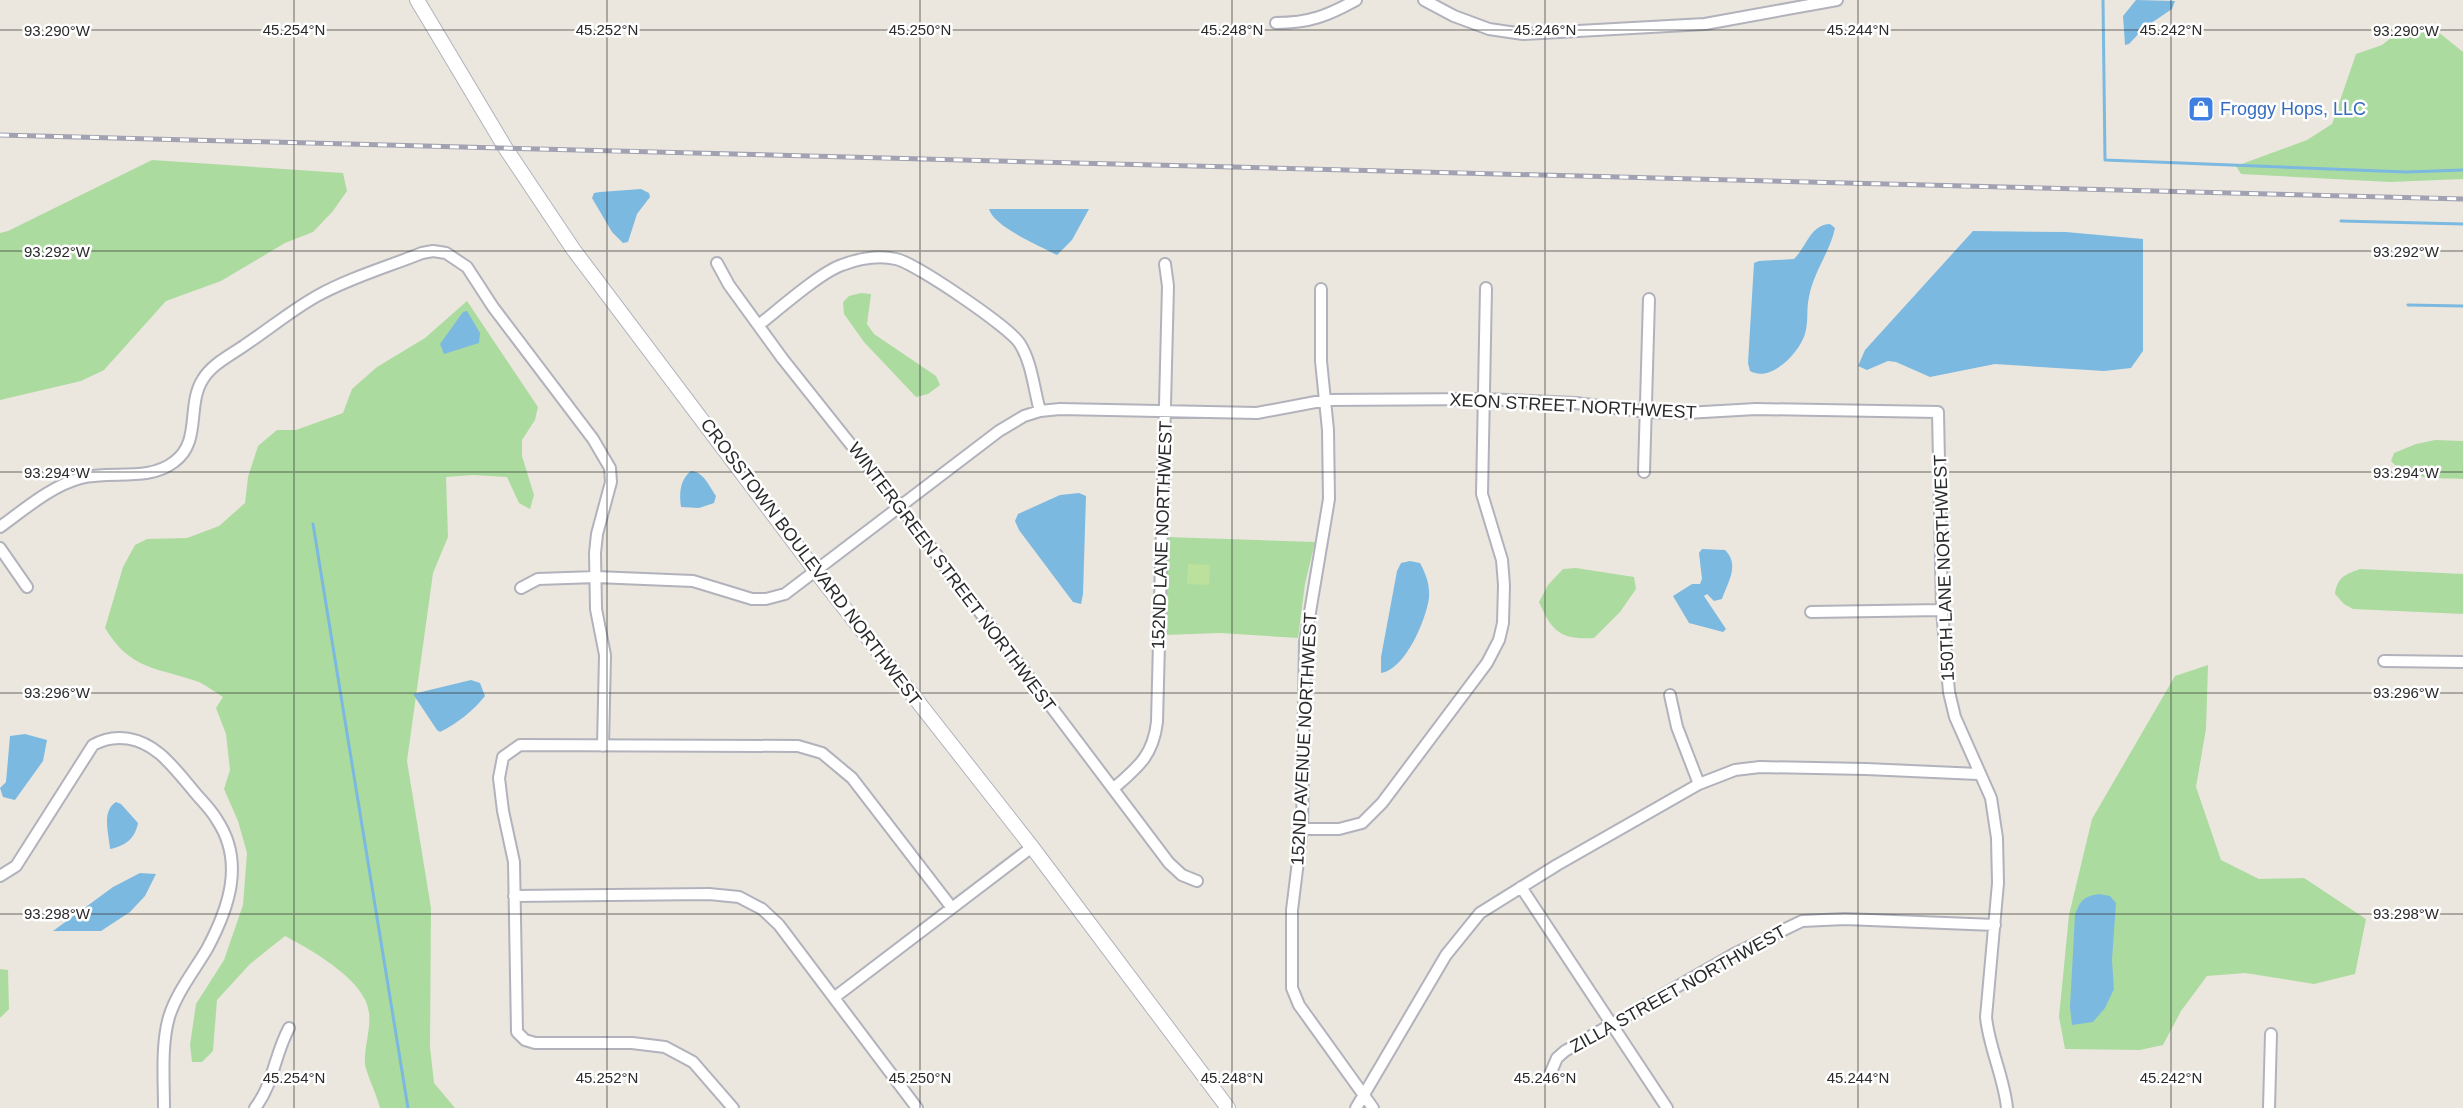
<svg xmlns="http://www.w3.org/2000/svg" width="2463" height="1108" font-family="Arial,sans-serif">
  <rect width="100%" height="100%" fill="#ebe7de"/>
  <path fill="#acdba0" d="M2406 26 2437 31 2463 52V179L2390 182 2241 174 2236 166 2307 140 2332 124 2356 54 2382 45Z
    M152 160 343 173 347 191 333 211 313 232 285 243 221 281 166 301 104 370 81 381 0 400V233L8 231Z
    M861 293 871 294 867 324 874 334 936 376 940 385 928 394 916 397 864 342 844 314 843 302 849 296Z
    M467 301 538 407 535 420 522 440V456L534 495 530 509 519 503 507 477 473 475 446 477 448 537 433 573 407 761 431 908 430 1047 434 1083 455 1108H380C377 1095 366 1073 365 1064 364 1047 371 1029 369 1013 367 981 310 949 285 936L250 964 217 1000 213 1051 202 1062H192L190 1045 196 1004 224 960 243 905 247 853 238 821 224 789 230 770 226 734 216 708 223 697C215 692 207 686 199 682 157 667 131 671 105 628L123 567 135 545 147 539 187 538 219 526 245 503 248 477 258 446 277 430H296L343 413 352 389 377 367 425 338Z
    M2435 440 2463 441V479C2439 478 2409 481 2391 461L2394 453 2416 444Z
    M1167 537 1315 542 1305 584 1298 638 1220 633 1165 635Z
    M1576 568 1634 577 1636 589 1620 612 1594 638C1561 640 1552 632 1539 602L1548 585 1563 569Z
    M2360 569 2463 574V614L2353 609 2344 604 2335 594C2337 577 2346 574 2360 569Z
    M2208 665 2206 729 2196 787 2221 860 2259 879 2304 878 2366 919 2355 974 2314 984 2245 973 2207 976 2181 1011 2163 1045 2140 1050 2065 1049 2059 1017 2069 915 2092 819 2175 676Z
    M0 969 8 970 9 1009 0 1018Z"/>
  <path fill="#bbe19d" d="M1188 564 1210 565 1209 585 1187 584Z"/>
  <path fill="#7cb9e1" d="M2136 0 2175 1 2172 9 2144 28 2129 44 2125 45 2123 16Z
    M641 189 649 193 650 197 637 214 628 242 623 243 612 232 592 198 594 193 600 192Z
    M989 209H1089L1072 240 1057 255C1040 246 994 227 989 209Z
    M1830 224 1835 228C1830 252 1813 273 1809 297 1806 310 1809 319 1805 334 1799 353 1771 383 1750 371L1748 363 1754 263 1759 261 1794 259C1807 246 1810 225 1830 224Z
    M1973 231 2066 232 2143 239V351L2131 368 2104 371 1995 364 1930 377 1896 362 1888 361 1867 370 1858 366 1865 350Z
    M467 311 480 333 479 343 444 354 440 344 463 312Z
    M691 471C704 472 709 486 716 496L714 503 699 508 681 507C679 494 680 479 691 471Z
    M1079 493 1086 496 1083 594 1081 604 1073 602 1019 530 1015 521 1018 514 1060 495Z
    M1702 549 1725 550C1740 565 1728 582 1722 599L1714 601 1707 594 1704 596 1726 629 1723 632 1689 623 1673 596 1692 584H1700L1702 579 1699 553Z
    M1410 561 1420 563C1426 574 1430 585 1429 598 1426 620 1405 670 1381 673V657L1397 571 1401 563Z
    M471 680 480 683 485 696C473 711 458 723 440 732L437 730 413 694Z
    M25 734 47 740 43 761 15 800 3 797 0 788 6 782 10 736Z
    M116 802 121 804 138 823C135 839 125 846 110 849 109 834 101 811 116 802Z
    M140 873 156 874 145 896 130 912 101 931H53L113 887Z
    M2099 894 2110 896 2116 903 2112 960 2114 989 2105 1008 2093 1022 2072 1025 2070 1007 2075 915C2080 901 2084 896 2099 894Z"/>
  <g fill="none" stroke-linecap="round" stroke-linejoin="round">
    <path stroke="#7cb9e1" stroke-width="3" d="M2103 0 2105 160 2406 172 2463 170
      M2341 221 2463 224
      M2408 305 2463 306
      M313 524 408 1108"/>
    <g stroke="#b1b2bc" stroke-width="14">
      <path id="minor" d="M1424 0 1454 16 1489 29 1523 34 1705 24 1837 0
        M1276 23C1309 23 1327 16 1356 0
        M717 263 729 285 782 358 899 505 1169 863 1182 875 1197 881
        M1321 289V361L1328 430 1329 499 1305 642 1302 829 1292 910V988L1299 1005 1373 1108
        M760 324C779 309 821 272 842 265 858 259 878 255 896 259 915 263 1011 328 1020 344 1032 363 1034 390 1040 411
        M1644 472 1649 299
        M0 527C25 509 51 486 81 478 111 470 148 482 174 462 202 442 186 405 203 379 212 364 231 355 245 345 269 329 292 310 317 296 349 278 387 267 422 253L433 251 446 253 467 267 493 307 593 439 610 468 611 482 597 534 595 553 596 609 605 655 603 746
        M0 548 27 587
        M521 588 538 579 596 577 693 581 752 599H766L785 594 999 431 1024 416 1040 411 1060 409 1257 413 1326 400 1484 399 1576 403 1647 412 1686 413 1756 409 1938 412 1942 610 1949 692 1955 717 1991 798 1997 838 1998 883 1986 1017C1989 1048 2004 1077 2007 1108
        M1811 612 1942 610
        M2384 661 2463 662
        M1670 695 1677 727 1699 784
        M1113 789C1138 767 1153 756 1157 722L1168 286 1165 264
        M1302 829H1339L1362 823 1382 803 1487 663 1499 640 1503 623 1504 585 1502 560 1482 494 1486 288
        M0 876 16 866 93 745C116 732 141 738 160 754 174 766 185 781 197 795 204 803 212 811 217 820 245 862 229 908 207 949 194 971 177 992 169 1017 161 1045 164 1079 164 1108
        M1521 887 1667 1108
        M514 896 709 894 739 897 762 909 779 925 917 1108
        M835 997 1032 847
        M1551 1072 1557 1058 1565 1051 1734 954 1802 921 1845 919 1995 925
        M255 1108C274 1083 274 1056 289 1028
        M733 1108 693 1062 665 1047 632 1043H535L525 1040 517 1032 514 862 503 811 499 778 503 757 520 745 798 746 822 753 852 778 952 908
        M1356 1108 1446 955 1480 913 1557 865 1699 784 1735 770 1760 767 1866 769 1978 774
        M2269 1108 2271 1034"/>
    </g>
    <g stroke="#b1b2bc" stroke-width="16">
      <path id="tertiary" d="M417 0 506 149 573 249 824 582 1032 847 1228 1108"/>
    </g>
    <use href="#minor" stroke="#fff" stroke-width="10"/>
    <use href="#tertiary" stroke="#fff" stroke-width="14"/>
    <g stroke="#a1a1b2" stroke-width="5">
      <path id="rail" d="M0 135 2463 199"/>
    </g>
    <use href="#rail" stroke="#fff" stroke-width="3" stroke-dasharray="9" stroke-linecap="butt"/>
  </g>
  <path fill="none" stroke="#2a2a2a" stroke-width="1.5" stroke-opacity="0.45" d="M294 0V1108M607 0V1108M920 0V1108M1232 0V1108M1545 0V1108M1858 0V1108M2171 0V1108M0 30H2463M0 251H2463M0 472H2463M0 693H2463M0 914H2463"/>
  <defs>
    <g id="shop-square" transform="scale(1.35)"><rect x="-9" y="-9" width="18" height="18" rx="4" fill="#3f7fe0" stroke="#fff"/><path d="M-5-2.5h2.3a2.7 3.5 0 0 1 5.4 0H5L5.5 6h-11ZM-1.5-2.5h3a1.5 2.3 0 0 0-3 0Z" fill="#fff"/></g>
  </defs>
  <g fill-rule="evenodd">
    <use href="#shop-square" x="2201" y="109"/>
  </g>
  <g text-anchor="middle" stroke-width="5" stroke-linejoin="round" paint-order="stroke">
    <g font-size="18" fill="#366cbe" stroke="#fff" text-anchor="start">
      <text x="2220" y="115">Froggy Hops, LLC</text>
    </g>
    <g font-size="18" fill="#2a2a2a" stroke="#fff">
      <text transform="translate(1573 406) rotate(3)" y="6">XEON STREET NORTHWEST</text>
      <text transform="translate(1162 535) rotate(-88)" y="6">152ND LANE NORTHWEST</text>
      <text transform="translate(811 562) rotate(53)" y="6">CROSSTOWN BOULEVARD NORTHWEST</text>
      <text transform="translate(1944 568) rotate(-92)" y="6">150TH LANE NORTHWEST</text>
      <text transform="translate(952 577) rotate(53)" y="6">WINTERGREEN STREET NORTHWEST</text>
      <text transform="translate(1304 739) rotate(-87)" y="6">152ND AVENUE NORTHWEST</text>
      <text transform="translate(1678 989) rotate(-29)" y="6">ZILLA STREET NORTHWEST</text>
    </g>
  </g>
  <g font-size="15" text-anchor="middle" fill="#2a2a2a" stroke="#fff" stroke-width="5" stroke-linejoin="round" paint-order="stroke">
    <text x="294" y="35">45.254°N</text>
    <text x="607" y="35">45.252°N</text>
    <text x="920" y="35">45.250°N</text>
    <text x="1232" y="35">45.248°N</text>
    <text x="1545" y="35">45.246°N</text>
    <text x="1858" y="35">45.244°N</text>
    <text x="2171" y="35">45.242°N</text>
    <text x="2406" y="36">93.290°W</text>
    <text x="57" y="36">93.290°W</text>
    <text x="2406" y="257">93.292°W</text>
    <text x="57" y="257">93.292°W</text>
    <text x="2406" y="478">93.294°W</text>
    <text x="57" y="478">93.294°W</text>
    <text x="2406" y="698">93.296°W</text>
    <text x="57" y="698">93.296°W</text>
    <text x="2406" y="919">93.298°W</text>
    <text x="57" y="919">93.298°W</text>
    <text x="294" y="1083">45.254°N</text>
    <text x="607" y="1083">45.252°N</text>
    <text x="920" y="1083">45.250°N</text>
    <text x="1232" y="1083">45.248°N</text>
    <text x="1545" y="1083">45.246°N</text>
    <text x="1858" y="1083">45.244°N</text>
    <text x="2171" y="1083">45.242°N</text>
  </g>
</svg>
